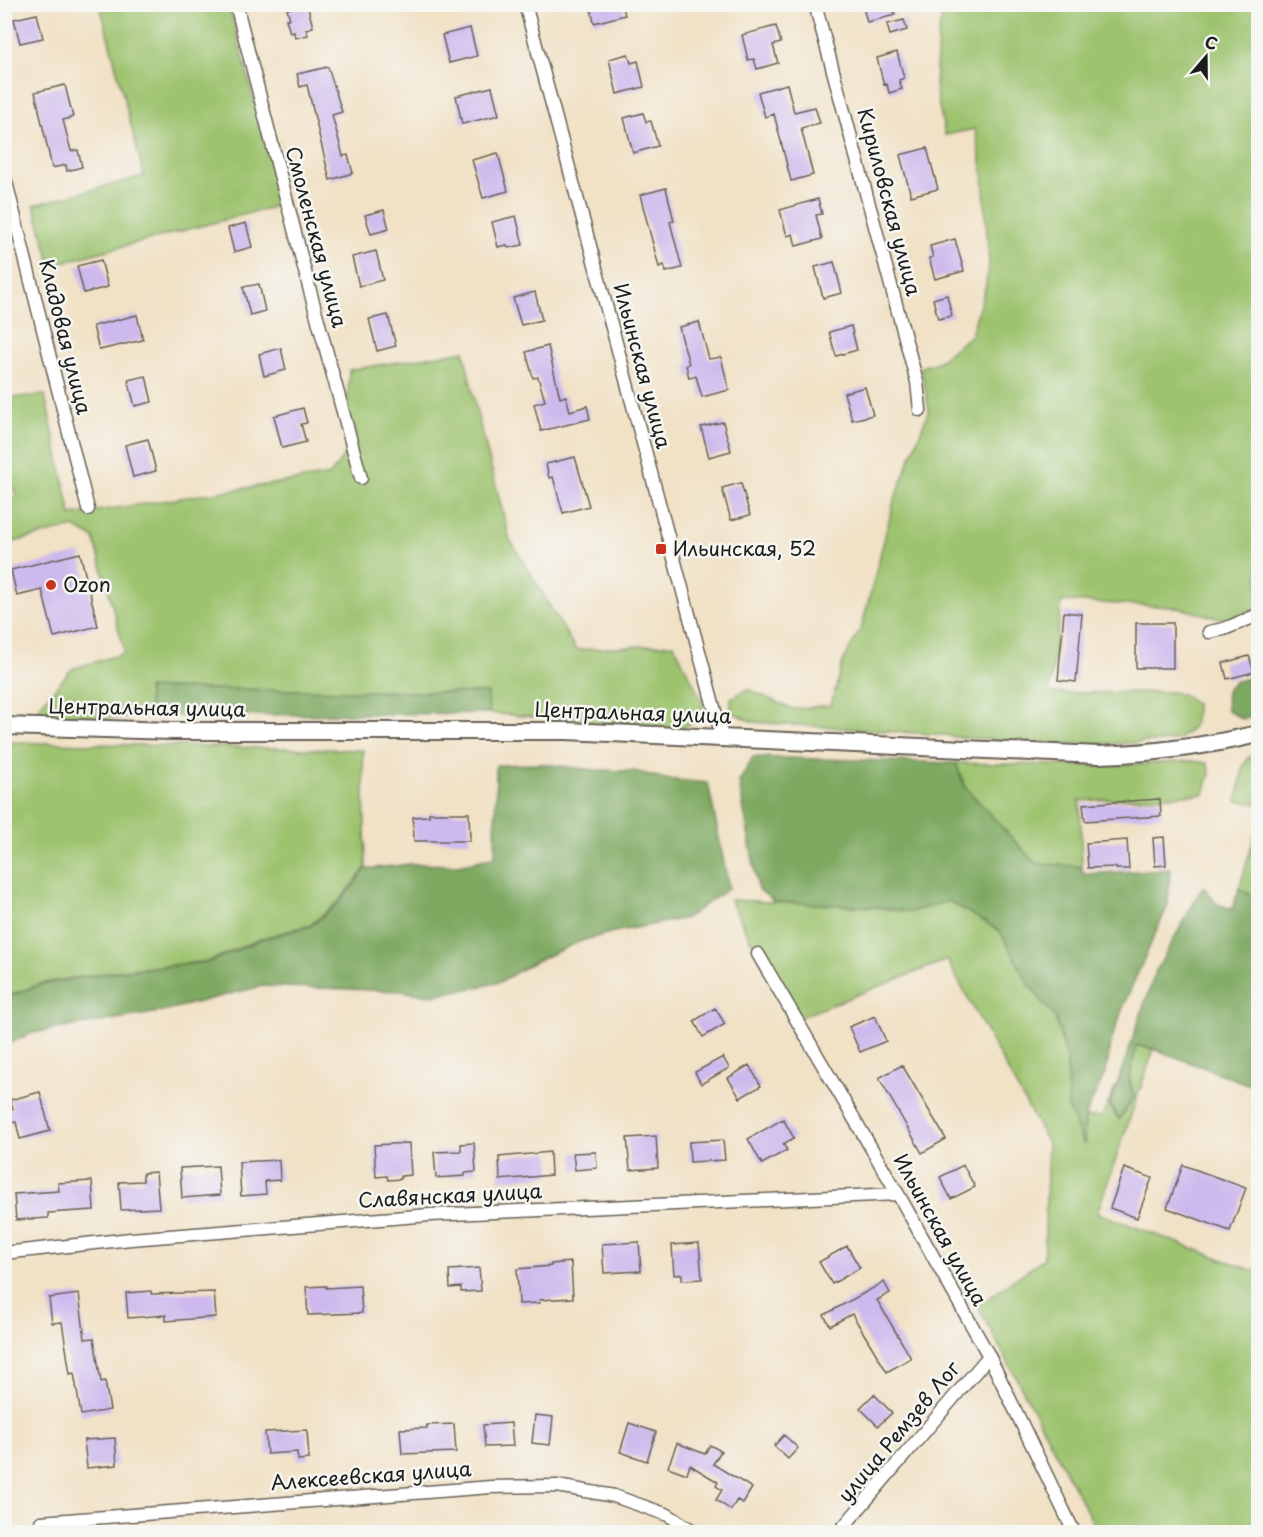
<svg xmlns="http://www.w3.org/2000/svg" width="1263" height="1537" viewBox="0 0 1263 1537" font-family="'Playpen Sans',sans-serif">
<style>
.green{fill:#9dc36e;stroke:#5c7045;stroke-width:1.5}
.forest{fill:#7ea961;stroke:#4d623e;stroke-width:1.5}
.building{fill:#cdb9ed}
.lines{fill:none;stroke-linecap:round;stroke-linejoin:round}
.street-casing{stroke:#676157;stroke-width:15}
.secondary-casing{stroke:#676157;stroke-width:20}
.street{stroke:#fff;stroke-width:12}
.secondary{stroke:#fff;stroke-width:16}
.poi-dot{fill:#c8321e;stroke:#f6f6f2;stroke-width:2}
.labels{text-anchor:middle;stroke-width:5;stroke-linejoin:round;paint-order:stroke}
.street-label{font-size:20px;fill:#1c1c1c;stroke:#f6f6f2}
.poi-label{font-size:20px;fill:#1c1c1c;stroke:#f6f6f2;text-anchor:start}
</style>
<rect width="100%" height="100%" fill="#f6f6f2"/>
<filter id="ink" filterUnits="userSpaceOnUse"><feTurbulence type="fractalNoise" baseFrequency=".0167" numOctaves="2"/><feDisplacementMap in="SourceGraphic" scale="12" xChannelSelector="R" yChannelSelector="G"/><feConvolveMatrix kernelMatrix="1 2 1 2 8 2 1 2 1" color-interpolation-filters="sRGB"/></filter>
<filter id="wash" filterUnits="userSpaceOnUse"><feTurbulence type="fractalNoise" baseFrequency=".008" numOctaves="4" result="noise"/><feDisplacementMap in="SourceGraphic" scale="24" xChannelSelector="R" yChannelSelector="G"/><feGaussianBlur stdDeviation="1.35" result="paint"/><feColorMatrix in="noise" values="0 0 0 0 0 0 0 0 0 0 0 0 0 0 0 0 0 1.4 0 .05"/><feComposite in="paint" operator="in"/></filter>
<g filter="url(#wash)">
<rect width="100%" height="100%" fill="#f1e1c5"/>
<path class="green" d="M 944,4 L 1258,5 L 1258,608 L 1226,620 L 1175,607 L 1062,601 L 1049,693 L 1172,692 L 1186,696 L 1196,704 C 1196,721 1196,728 1180,738 C 1172,743 1157,741 1148,742 C 1083,747 1019,741 954,737 L 945,735 L 753,722 L 731,712 L 731,698 L 748,689 L 792,709 L 831,705 L 843,662 L 862,626 L 894,501 L 929,410 L 921,367 L 938,362 L 971,335 L 986,285 L 989,264 L 983,173 L 975,129 L 945,135 L 935,87 L 938,37 Z
M 100,5 L 229,5 L 282,205 L 51,265 L 34,205 L 144,176 Z
M 464,351 L 477,413 L 510,540 L 576,650 L 674,644 L 704,705 L 695,722 L 677,730 L 489,713 L 488,693 L 148,688 L 149,716 L 55,722 L 37,709 L 72,669 L 125,653 L 94,538 L 74,527 L 5,544 L 4,506 L 16,496 L 9,475 L 5,471 L 5,398 L 45,395 L 71,515 L 330,475 L 346,453 L 349,370 Z
M 5,742 L 363,750 L 366,867 L 339,901 L 310,925 L 262,938 L 209,961 L 123,970 L 43,983 L 5,997 Z
M 1258,754 L 1258,804 L 1237,801 L 1243,766 L 1249,757 Z
M 1192,761 L 1207,763 L 1210,773 L 1204,794 L 1080,801 L 1082,867 L 1035,863 L 965,787 L 956,763 L 1106,766 Z
M 1258,824 L 1258,898 L 1239,889 Z
M 730,900 L 876,907 L 910,912 L 949,901 L 1000,931 L 1030,986 L 1055,1017 L 1067,1059 L 1068,1107 L 1084,1143 L 1085,1117 L 1102,1117 L 1116,1085 L 1109,1106 L 1119,1120 L 1134,1098 L 1130,1079 L 1136,1046 L 1154,1049 L 1097,1213 L 1257,1272 L 1258,1267 L 1258,1532 L 1098,1532 L 978,1306 L 1044,1258 L 1048,1144 L 947,960 L 792,1020 Z"/>
<path class="forest" d="M 1258,666 L 1258,714 L 1242,719 L 1227,710 L 1226,691 L 1234,682 L 1256,676 Z
M 148,688 L 488,693 L 489,713 L 149,716 Z
M 753,757 L 956,763 L 965,787 L 1035,863 L 1082,867 L 1083,874 L 1170,869 L 1168,905 L 1125,1002 L 1112,1038 L 1106,1071 L 1085,1117 L 1084,1145 L 1068,1107 L 1067,1059 L 1055,1017 L 1030,986 L 1000,931 L 949,901 L 910,912 L 876,907 L 775,902 L 758,889 L 739,782 Z
M 543,764 L 595,770 L 634,771 L 666,779 L 708,783 L 729,888 L 686,918 L 614,932 L 581,941 L 534,962 L 500,982 L 474,988 L 431,995 L 399,991 L 262,986 L 159,1012 L 32,1033 L 5,1045 L 5,998 L 42,984 L 123,971 L 210,962 L 262,939 L 311,926 L 340,902 L 366,869 L 411,864 L 458,865 L 495,857 L 496,765 Z
M 1203,886 L 1217,904 L 1232,909 L 1239,889 L 1258,898 L 1258,1088 L 1154,1049 L 1136,1045 L 1129,1080 L 1134,1097 L 1119,1119 L 1110,1105 L 1155,973 Z"/>
<g id="blocks">
<path class="building" d="M 307,4 L 313,27 L 306,29 L 308,35 L 295,38 L 294,32 L 290,33 L 286,19 L 290,19 L 287,9 Z
M 590,4 L 622,4 L 625,15 L 594,23 Z
M 862,4 L 892,4 L 895,15 L 867,22 Z
M 37,14 L 43,38 L 20,43 L 14,19 Z
M 904,20 L 907,30 L 890,35 L 887,24 Z
M 776,26 L 781,43 L 773,45 L 778,63 L 757,69 L 754,59 L 748,60 L 742,35 Z
M 470,28 L 477,56 L 449,63 L 442,35 Z
M 897,52 L 904,78 L 899,80 L 902,89 L 889,93 L 887,84 L 884,85 L 877,58 Z
M 628,54 L 631,63 L 638,61 L 644,87 L 617,94 L 609,59 Z
M 328,67 L 342,112 L 332,115 L 343,156 L 348,155 L 353,173 L 330,180 L 307,85 L 300,87 L 297,74 Z
M 787,84 L 794,112 L 815,107 L 820,123 L 801,128 L 813,175 L 791,181 L 774,114 L 765,117 L 758,92 Z
M 65,85 L 73,117 L 63,120 L 71,151 L 78,150 L 82,167 L 67,171 L 66,165 L 52,168 L 35,92 Z
M 492,87 L 499,115 L 462,124 L 456,96 Z
M 643,113 L 646,122 L 651,121 L 658,146 L 633,153 L 624,118 Z
M 927,148 L 938,189 L 911,196 L 900,155 Z
M 498,153 L 508,191 L 483,198 L 472,160 Z
M 666,188 L 674,221 L 670,222 L 682,268 L 666,272 L 664,265 L 659,267 L 640,195 Z
M 818,199 L 822,214 L 816,215 L 822,239 L 796,246 L 793,234 L 787,236 L 780,210 Z
M 384,210 L 389,229 L 371,234 L 365,215 Z
M 516,216 L 523,245 L 508,248 L 507,245 L 498,247 L 492,222 Z
M 246,223 L 252,247 L 234,252 L 228,228 Z
M 955,239 L 964,271 L 935,279 L 929,258 L 933,257 L 930,246 Z
M 376,251 L 383,280 L 359,286 L 352,257 Z
M 101,260 L 108,287 L 84,293 L 77,266 Z
M 834,262 L 842,293 L 823,298 L 815,267 Z
M 259,284 L 265,311 L 250,315 L 243,287 Z
M 535,292 L 542,320 L 521,325 L 513,298 Z
M 947,295 L 952,316 L 938,319 L 933,299 Z
M 137,315 L 143,340 L 99,350 L 93,326 Z
M 388,315 L 396,346 L 377,351 L 369,319 Z
M 699,322 L 709,359 L 721,357 L 729,390 L 702,397 L 696,376 L 689,378 L 686,365 L 689,364 L 679,327 Z
M 851,326 L 857,350 L 836,356 L 829,332 Z
M 548,346 L 560,398 L 566,396 L 570,411 L 587,406 L 590,419 L 541,431 L 534,404 L 545,401 L 538,377 L 533,378 L 526,352 Z
M 281,348 L 286,370 L 264,376 L 259,354 Z
M 146,376 L 152,402 L 135,406 L 128,380 Z
M 865,387 L 873,415 L 852,420 L 844,393 Z
M 303,408 L 307,423 L 301,424 L 306,442 L 282,448 L 274,416 Z
M 723,422 L 731,451 L 709,457 L 701,427 Z
M 148,439 L 156,471 L 133,477 L 125,445 Z
M 575,457 L 589,506 L 563,513 L 553,477 L 549,478 L 546,464 Z
M 741,483 L 750,515 L 731,520 L 722,488 Z
M 80,553 L 98,626 L 54,637 L 42,590 L 17,596 L 11,570 Z
M 1064,612 L 1082,614 L 1076,682 L 1058,680 Z
M 1136,623 L 1173,623 L 1173,668 L 1136,668 Z
M 1249,656 L 1254,672 L 1227,679 L 1223,663 Z
M 1160,799 L 1161,816 L 1085,821 L 1083,804 Z
M 429,813 L 469,813 L 470,841 L 414,841 L 413,817 L 429,816 Z
M 1164,837 L 1166,865 L 1155,866 L 1153,838 Z
M 1127,840 L 1129,869 L 1116,869 L 1116,867 L 1088,868 L 1086,843 Z
M 715,1008 L 725,1024 L 703,1037 L 694,1021 Z
M 875,1016 L 886,1041 L 860,1052 L 849,1027 Z
M 723,1057 L 729,1068 L 701,1084 L 695,1072 Z
M 749,1065 L 761,1086 L 740,1098 L 728,1078 Z
M 902,1065 L 946,1139 L 922,1153 L 879,1078 Z
M 40,1092 L 50,1131 L 20,1139 L 16,1122 L 10,1123 L 7,1111 L 13,1109 L 10,1100 Z
M 783,1119 L 794,1138 L 783,1144 L 787,1150 L 762,1164 L 748,1139 Z
M 656,1136 L 658,1168 L 630,1170 L 627,1138 Z
M 723,1140 L 725,1160 L 690,1162 L 689,1142 Z
M 409,1143 L 411,1175 L 401,1176 L 401,1179 L 388,1180 L 387,1176 L 376,1177 L 374,1145 Z
M 474,1143 L 476,1172 L 465,1173 L 465,1176 L 436,1178 L 434,1152 L 461,1151 L 461,1144 Z
M 550,1152 L 551,1175 L 500,1180 L 499,1157 Z
M 596,1152 L 597,1168 L 575,1170 L 573,1153 Z
M 279,1160 L 280,1180 L 265,1181 L 266,1194 L 241,1196 L 239,1162 Z
M 963,1165 L 975,1187 L 951,1199 L 940,1177 Z
M 1183,1165 L 1246,1188 L 1230,1231 L 1167,1208 Z
M 218,1166 L 220,1195 L 182,1198 L 180,1168 Z
M 1124,1168 L 1152,1178 L 1137,1218 L 1110,1208 Z
M 156,1172 L 159,1208 L 121,1210 L 119,1182 L 143,1181 L 143,1173 Z
M 92,1181 L 94,1210 L 48,1213 L 48,1218 L 16,1220 L 14,1194 L 59,1191 L 58,1183 Z
M 639,1242 L 641,1271 L 604,1273 L 602,1244 Z
M 699,1243 L 702,1279 L 682,1280 L 682,1274 L 674,1275 L 672,1245 Z
M 847,1246 L 860,1268 L 832,1284 L 819,1262 Z
M 571,1262 L 573,1298 L 539,1300 L 540,1303 L 519,1304 L 517,1269 L 551,1266 L 551,1264 Z
M 479,1268 L 481,1291 L 461,1292 L 461,1287 L 450,1288 L 449,1270 Z
M 884,1282 L 890,1293 L 877,1300 L 911,1358 L 887,1372 L 852,1314 L 830,1326 L 824,1315 Z
M 326,1286 L 326,1288 L 360,1286 L 362,1313 L 308,1315 L 306,1287 Z
M 151,1291 L 151,1294 L 214,1292 L 216,1317 L 166,1321 L 166,1315 L 128,1318 L 126,1293 Z
M 79,1294 L 85,1339 L 94,1338 L 101,1382 L 105,1381 L 110,1410 L 81,1415 L 74,1373 L 70,1374 L 62,1322 L 52,1323 L 49,1298 Z
M 874,1394 L 892,1413 L 878,1426 L 860,1408 Z
M 535,1415 L 553,1417 L 550,1445 L 532,1443 Z
M 511,1423 L 513,1446 L 485,1447 L 483,1425 Z
M 629,1423 L 656,1432 L 647,1461 L 620,1452 Z
M 454,1424 L 456,1452 L 402,1454 L 400,1429 L 427,1428 L 427,1425 Z
M 307,1430 L 309,1459 L 298,1460 L 297,1452 L 267,1454 L 265,1432 Z
M 784,1435 L 798,1448 L 788,1459 L 774,1446 Z
M 115,1438 L 117,1465 L 87,1468 L 84,1440 Z
M 677,1443 L 705,1454 L 710,1445 L 721,1451 L 713,1464 L 752,1488 L 743,1503 L 737,1500 L 731,1510 L 716,1500 L 722,1490 L 716,1486 L 718,1482 L 690,1465 L 687,1474 L 668,1467 Z"/>
</g>
</g>
<g filter="url(#ink)">
<use href="#blocks" fill-opacity="0" stroke="#676157" stroke-width="1.5"/>
<g class="lines">
<defs>
<path id="street" d="M 236,4 L 310,291 L 361,478
M 525,4 L 722,737
M 815,4 L 917,382 L 920,410
M 4,174 L 88,509
M 1209,632 L 1224,629 L 1258,615
M 758,954 L 898,1194 L 989,1356 L 1074,1532
M 4,1253 L 131,1239 L 430,1215 L 898,1194
M 41,1522 L 491,1487 L 557,1486 L 614,1496 L 668,1515 L 695,1532
M 839,1532 L 989,1356"/>
<path id="secondary" d="M 4,726 L 173,731 L 566,731 L 1099,755 C 1156,753 1203,747 1258,734"/>
</defs>
<use href="#street" class="street-casing"/>
<use href="#secondary" class="secondary-casing"/>
<use href="#street" class="street"/>
<use href="#secondary" class="secondary"/>
</g>
</g>
<g class="poi-dot">
<rect x="655" y="543" width="12" height="12" rx="3"/>
<circle cx="51" cy="585" r="6"/>
</g>
<g class="labels">
<g class="street-label">
<text transform="translate(889 202) rotate(75)" y="7">Кириловская улица</text>
<text transform="translate(316 237) rotate(75)" y="7">Смоленская улица</text>
<text transform="translate(65 337) rotate(76)" y="7">Кладовая улица</text>
<text transform="translate(642 366) rotate(75)" y="7">Ильинская улица</text>
<text transform="translate(147 708) rotate(1)" y="7">Центральная улица</text>
<text transform="translate(633 713) rotate(2)" y="7">Центральная улица</text>
<text transform="translate(450 1196) rotate(-3)" y="7">Славянская улица</text>
<text transform="translate(940 1230) rotate(61)" y="7">Ильинская улица</text>
<text transform="translate(899 1432) rotate(-50)" y="7">улица Ремзев Лог</text>
<text transform="translate(371 1476) rotate(-4)" y="7">Алексеевская улица</text>
</g>
<g class="poi-label">
<text x="673" y="556">Ильинская, 52</text>
<text x="63" y="592">Ozon</text>
</g>
</g>
<rect width="1263" height="1537" fill="none" stroke="#f6f6f2" stroke-width="24"/>
<g transform="translate(1206 57) rotate(20)" stroke="#f6f6f2" stroke-width="4.5" paint-order="stroke">
<path d="M0-4.5L10 22L0 15L-10 22Z" fill="#1c1c1c"/>
<text y="-9" font-size="16" font-weight="bold" text-anchor="middle" fill="#1c1c1c">С</text>
</g>
</svg>
